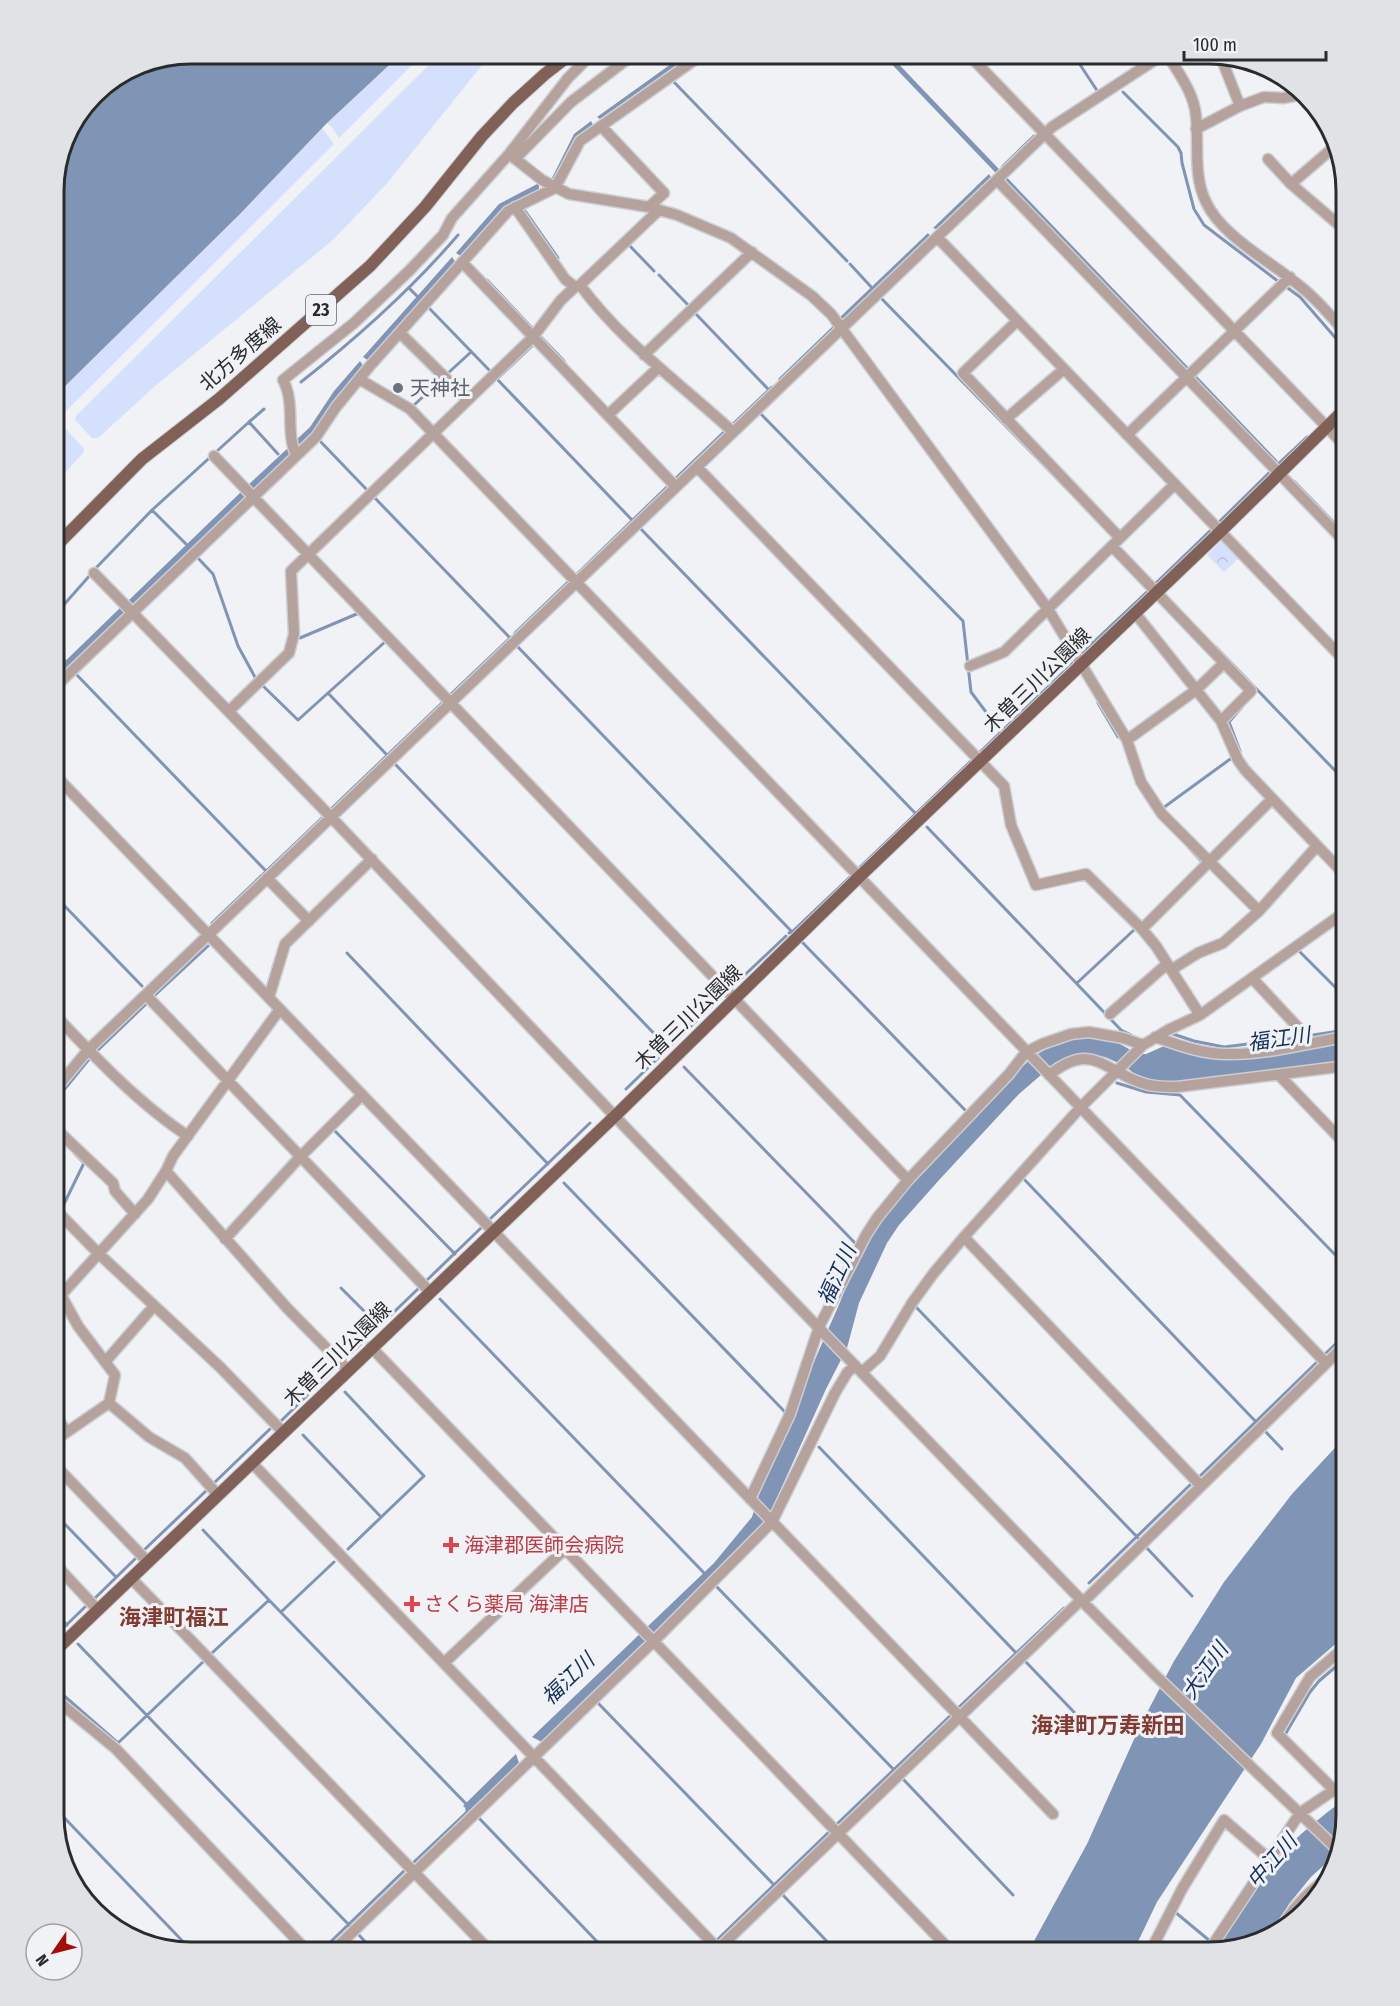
<svg xmlns="http://www.w3.org/2000/svg" width="1400" height="2006" viewBox="0 0 1400 2006" font-family="'Fira Sans Condensed','Noto Sans JP',sans-serif">
<style>
.grass{fill:#d4e0fc}
.park{fill:url(#park-crowns)}
.water{fill:#8095b5}
.lines{fill:none;stroke-linecap:round;stroke-linejoin:round}
.stream{stroke:#8095b5;stroke-width:3}
.minor-casing{stroke:#ccced2;stroke-width:13}
.major-casing{stroke:#ccced2;stroke-width:14}
.minor{stroke:#b6a29d;stroke-width:10}
.major{stroke:#816057;stroke-width:12}
.worship-dot{fill:#6b7280;stroke:#f0f2f6;stroke-width:2}
.health-dot{fill:#e0444e;stroke:#f0f2f6;stroke-width:2}
.labels{text-anchor:middle;stroke-width:6;stroke-linejoin:round;paint-order:stroke}
.shield{fill:#f0f2f6;stroke:#656769;stroke-width:1.5}
.shield-label{font-size:18px;font-weight:bold;fill:#2a2b2c}
.street-label{font-size:20px;fill:#2a2b2c;stroke:#f0f2f6}
.worship-label{font-size:20px;fill:#5b616d;stroke:#f0f2f6;text-anchor:start}
.health-label{font-size:20px;fill:#be3a42;stroke:#f0f2f6;text-anchor:start}
.water-label{font-size:21px;font-style:italic;fill:#142f5a;stroke:#f0f2f6}
.quarter-label{font-size:22px;font-weight:bold;fill:#813b32;stroke:#f0f2f6}
.rim{fill:none;stroke:#2a2b2c;stroke-width:3}
</style>
<defs>
<pattern id="park-crowns" width="20" height="18" patternUnits="userSpaceOnUse" patternTransform="scale(1.5)"><rect width="20" height="18" fill="#d4e0fc"/><path d="M2 6a3 3 0 1 1 6 0M12 15a3 3 0 1 1 6 0" fill="none" stroke="#b6c0d8"/></pattern>
</defs>
<rect width="100%" height="100%" fill="#f0f2f6"/>
<path class="grass" d="M 401,54 L 423,54 L 339,138 L 332,127 L 327,123 Z
M 440,54 L 491,54 L 389,181 L 334,239 L 154,387 L 98,438 L 92,438 L 75,420 L 76,416 Z
M 322,128 L 334,144 L 54,423 L 54,397 L 239,215 Z
M 66,429 L 84,449 L 83,453 L 54,485 L 54,439 L 63,430 Z"/>
<path class="park" d="M 1222,540 L 1239,558 L 1224,572 L 1207,555 Z"/>
<path class="water" d="M 192,54 L 401,54 L 327,123 L 239,215 L 54,397 L 54,183 L 68,131 L 95,94 L 139,64 Z
M 685,54 L 692,54 L 600,119 L 597,117 Z
M 882,54 L 889,54 L 1278,461 L 1274,464 Z
M 591,121 L 593,125 L 575,139 L 555,180 L 552,178 L 574,134 Z
M 989,174 L 992,179 L 939,230 L 933,228 Z
M 539,183 L 539,191 L 462,257 L 456,253 L 499,204 Z
M 928,233 L 931,237 L 844,320 L 839,318 Z
M 452,257 L 456,263 L 369,361 L 363,357 Z
M 360,361 L 364,367 L 339,394 L 315,432 L 298,449 L 293,443 L 310,427 L 334,391 Z
M 289,447 L 292,454 L 253,491 L 247,486 Z
M 1295,480 L 1346,533 L 1346,539 L 1293,483 Z
M 242,491 L 246,497 L 133,605 L 128,601 Z
M 122,606 L 126,612 L 54,681 L 54,672 Z
M 1094,1036 L 1120,1044 L 1138,1054 L 1146,1054 L 1164,1046 L 1208,1058 L 1233,1059 L 1346,1044 L 1346,1061 L 1172,1084 L 1137,1076 L 1125,1066 L 1105,1057 L 1083,1054 L 1056,1062 L 1019,1094 L 940,1179 L 899,1225 L 887,1243 L 859,1303 L 847,1348 L 826,1389 L 771,1511 L 761,1528 L 542,1742 L 532,1737 L 714,1563 L 752,1517 L 759,1495 C 785,1433 810,1369 838,1307 C 849,1281 859,1253 874,1229 C 902,1185 947,1145 983,1107 C 1019,1070 1038,1040 1094,1036 Z
M 1346,1436 L 1346,1635 L 1296,1678 L 1261,1744 L 1157,1902 L 1133,1952 L 1028,1952 L 1087,1844 L 1140,1726 L 1174,1661 L 1224,1582 L 1292,1494 Z
M 516,1754 L 519,1763 L 469,1811 L 463,1806 Z
M 1346,1798 L 1346,1815 L 1335,1855 L 1311,1877 L 1289,1904 L 1269,1936 L 1216,1950 C 1236,1920 1254,1888 1276,1860 C 1296,1836 1321,1817 1346,1798 Z"/>
<g class="lines">
<path class="stream" d="M 1073,54 L 1098,92
M 1229,67 L 1243,62
M 672,80 L 847,261
M 1123,92 L 1178,147 L 1181,153 L 1182,163 L 1194,209 L 1204,225 L 1279,282
M 1003,166 L 1034,136
M 523,208 L 558,258
M 629,245 L 654,271
M 850,264 L 873,289
M 659,275 L 690,307
M 487,280 L 534,330
M 1285,286 L 1300,297 L 1346,350
M 410,289 L 419,298
M 881,298 L 1066,488
M 428,307 L 492,373
M 694,312 L 769,390
M 540,336 L 564,361
M 447,374 L 471,352
M 496,378 L 632,520
M 497,379 L 532,346
M 780,379 L 835,326
M 301,382 C 358,337 411,290 458,235
M 1339,405 L 1346,396
M 413,406 L 442,379
M 264,409 L 249,422 L 278,454
M 760,413 L 963,621 L 971,692 L 1001,732
M 732,425 L 772,387
M 319,440 L 368,491
M 1278,464 L 1307,437
M 675,479 L 724,432
M 373,496 L 512,640
M 152,510 L 186,544
M 1218,523 L 1272,470
M 639,527 L 916,814
M 197,557 L 213,574 L 238,646 L 256,679
M 95,569 L 152,510 L 249,422
M 576,575 L 669,485
M 1156,583 L 1212,529
M 54,616 L 91,574
M 515,633 L 568,582
M 300,638 L 359,613
M 517,646 L 794,934
M 1216,647 L 1346,782
M 54,650 L 68,664
M 1082,653 L 1149,590
M 75,673 L 266,871
M 261,684 L 298,720 L 328,693 L 387,755
M 328,693 L 386,641
M 450,695 L 511,637
M 1098,703 L 1118,737
M 1238,752 L 1240,751 L 1229,722 L 1242,707
M 978,754 L 1074,662
M 396,765 L 668,1048
M 1163,808 L 1233,757
M 330,810 L 443,702
M 927,827 L 1121,1030 L 1131,1035
M 1189,848 L 1202,862 L 1202,864
M 858,869 L 972,760
M 54,895 L 142,986
M 212,923 L 323,817
M 789,933 L 792,932 L 851,876
M 803,943 L 965,1110
M 1300,952 L 1346,998
M 347,953 L 548,1164
M 1077,983 L 1135,929
M 731,988 L 786,936
M 154,996 L 208,946
M 1170,1033 L 1194,1041 L 1224,1047 L 1303,1037
M 1313,1035 L 1346,1030
M 97,1051 L 146,1004
M 684,1067 L 855,1243
M 1117,1083 L 1146,1092 L 1180,1095 L 1346,1266
M 626,1089 L 724,994
M 54,1102 L 90,1058
M 334,1130 L 455,1254
M 1022,1177 L 1258,1424
M 564,1183 L 784,1411
M 61,1210 L 84,1163 L 75,1154
M 490,1219 L 590,1123
M 426,1281 L 483,1226
M 341,1288 L 379,1326
M 440,1299 L 706,1575
M 916,1307 L 1139,1539
M 1325,1354 L 1346,1334
M 345,1359 L 420,1287
M 345,1392 L 424,1476 L 348,1549
M 282,1420 L 338,1365
M 1264,1430 L 1282,1449
M 303,1435 L 381,1517
M 819,1447 L 1018,1655
M 1199,1477 L 1317,1362
M 214,1483 L 270,1429
M 59,1518 L 116,1577
M 203,1530 L 269,1600
M 1145,1546 L 1192,1596
M 143,1551 L 208,1489
M 1089,1583 L 1192,1483
M 717,1587 L 896,1772
M 94,1599 L 136,1558
M 54,1612 L 67,1625
M 281,1612 L 334,1562
M 54,1637 L 87,1605
M 78,1644 L 350,1926
M 212,1653 L 269,1600 L 471,1809
M 1025,1661 L 1094,1733
M 54,1687 L 118,1743 L 205,1660
M 598,1703 L 776,1887
M 958,1708 L 1064,1608
M 1286,1733 L 1310,1692 L 1319,1681 L 1346,1658
M 903,1779 L 1013,1895
M 54,1807 L 193,1952
M 478,1817 L 607,1952
M 837,1824 L 951,1715
M 414,1862 L 467,1812 L 467,1807
M 782,1894 L 837,1952
M 1175,1912 L 1210,1941
M 357,1933 L 375,1952
M 717,1940 L 830,1831
M 320,1952 L 406,1869
M 705,1952 L 710,1946"/>
<defs>
<path id="minor" d="M 592,54 L 568,78 L 509,154 L 542,180 L 569,194 L 649,207 L 677,215 L 731,238 L 812,296 L 831,314 L 1048,609 L 1127,740 L 1141,782 L 1162,814 L 1259,911
M 968,54 L 1346,447
M 1167,54 C 1179,74 1194,93 1196,116 C 1199,145 1193,176 1206,202 C 1222,237 1272,262 1301,287 C 1318,300 1332,318 1346,333
M 1220,55 L 1240,106
M 601,126 L 664,193 L 649,207
M 1196,129 L 1240,106 L 1264,97 L 1283,98 L 1300,95
M 1334,147 L 1291,184 L 1346,231
M 515,159 L 571,102 L 634,54
M 1268,159 L 1291,184
M 997,180 L 1346,543
M 515,207 L 565,279 L 575,287 L 580,285 C 623,343 681,384 733,432
M 937,237 L 1346,662
M 462,262 L 676,487
M 580,285 L 659,210
M 1017,321 L 963,373 L 1120,538
M 400,333 L 468,400
M 644,355 L 752,252
M 359,379 L 410,409 L 1326,1363
M 609,414 L 658,368
M 1006,419 L 1064,369
M 1127,435 L 1290,277
M 296,455 C 285,432 296,404 283,380 L 354,323 L 409,271 L 443,235 L 452,218 L 509,154
M 214,456 L 908,1180
M 697,467 L 1004,786 L 1011,825 L 1036,885 L 1086,874 L 1142,929 L 1156,946 L 1200,1015
M 1112,546 L 1251,691 L 1221,721 L 1238,760 L 1245,770 L 1346,876
M 94,573 L 331,817 L 627,1129 L 1083,1602 L 1155,1675 L 1337,1849
M 1135,613 L 1221,721
M 970,666 L 1004,652 L 1175,484
M 54,688 L 316,437 L 336,407 L 369,367 L 508,211 L 555,188 L 580,141 L 703,54
M 229,711 L 289,653 L 294,634 L 291,571 L 533,337 L 561,300 L 575,287
M 1127,740 L 1196,690 L 1224,663
M 54,774 L 1053,1814
M 267,878 L 309,921
M 1142,929 L 1272,799
M 1171,970 L 1198,953 L 1223,943 L 1259,911 L 1317,846
M 1253,979 L 1306,1036 L 1307,1043
M 146,995 L 430,1292
M 269,997 L 285,944 L 372,859
M 54,1014 C 94,1056 139,1104 188,1136
M 1110,1014 L 1167,964
M 1155,1037 C 1178,1045 1202,1054 1227,1054 C 1266,1055 1307,1043 1346,1037
M 1049,1075 C 1095,1038 1105,1075 1149,1085 C 1158,1087 1168,1087 1177,1087 L 1346,1066
M 1279,1075 L 1346,1145
M 54,1091 L 88,1050 L 1052,127 L 1164,54
M 54,1127 L 113,1183 L 115,1191 L 135,1214
M 166,1171 L 287,1308 L 348,1370
M 54,1208 L 99,1254 L 220,1367 L 284,1433
M 964,1237 L 1201,1486
M 225,1239 L 300,1157 L 362,1095
M 61,1295 L 78,1326 L 115,1375 L 109,1403
M 54,1303 L 148,1199 L 166,1171 L 173,1156 L 280,1009
M 371,1347 L 952,1952
M 105,1362 L 154,1306
M 862,1372 L 880,1356 L 912,1303 L 933,1274 L 964,1237 L 1080,1108 L 1143,1045 L 1168,1030 L 1200,1015 L 1346,911
M 54,1414 L 67,1432 L 109,1403 L 149,1437 L 185,1458 L 218,1495
M 54,1441 L 67,1432
M 252,1463 L 721,1952
M 54,1464 L 148,1562
M 750,1499 L 790,1414 L 819,1327 L 866,1235 L 877,1218 L 908,1180 L 1009,1074 L 1026,1052 L 1042,1044 L 1071,1034 L 1089,1032 L 1123,1038 L 1143,1045
M 54,1563 L 97,1609
M 131,1578 L 491,1952
M 1083,1602 L 1346,1344
M 444,1663 L 565,1549
M 54,1698 L 116,1749 L 308,1952
M 1277,1934 C 1292,1909 1305,1894 1329,1877
M 332,1952 L 654,1641 L 772,1522 L 835,1393 L 847,1373 L 855,1365
M 715,1952 L 1081,1600
M 1150,1952 L 1182,1889 L 1224,1820 L 1269,1859
M 1208,1952 L 1300,1813 L 1334,1790 L 1277,1733 L 1310,1677 L 1346,1646"/>
<path id="major" d="M 54,548 L 142,459 L 219,399 L 370,266 L 425,207 L 482,136 L 513,103 L 545,74 L 571,54
M 54,1652 L 615,1116 L 859,877 L 1221,531 L 1346,408"/>
</defs>
<use href="#minor" class="minor-casing"/>
<use href="#major" class="major-casing"/>
<use href="#minor" class="minor"/>
<use href="#major" class="major"/>
</g>
<circle class="worship-dot" cx="398" cy="388" r="6"/>
<g class="health-dot">
<path d="M448 1536h6v6h6v6h-6v6h-6v-6h-6v-6h6z"/>
<path d="M409 1595h6v6h6v6h-6v6h-6v-6h-6v-6h6z"/>
</g>
<g class="labels">
<rect class="shield" x="306" y="295" width="30" height="30" rx="4.5"/>
<g class="shield-label">
<text x="321" y="316">23</text>
</g>
<g class="street-label">
<text transform="translate(240 354) rotate(-41)" y="7">北方多度線</text>
<text transform="translate(1037 680) rotate(-44)" y="7">木曽三川公園線</text>
<text transform="translate(688 1017) rotate(-44)" y="7">木曽三川公園線</text>
<text transform="translate(337 1354) rotate(-44)" y="7">木曽三川公園線</text>
</g>
<g class="worship-label">
<text x="410" y="395">天神社</text>
</g>
<g class="health-label">
<text x="464" y="1552">海津郡医師会病院</text>
<text x="424" y="1611">さくら薬局 海津店</text>
</g>
<g class="water-label">
<text transform="translate(1279 1039) rotate(-8)" y="7">福江川</text>
<text transform="translate(837 1275) rotate(-66)" y="7">福江川</text>
<text transform="translate(1205 1671) rotate(-55)" y="7">大江川</text>
<text transform="translate(568 1679) rotate(-44)" y="7">福江川</text>
<text transform="translate(1272 1861) rotate(-49)" y="7">中江川</text>
</g>
<g class="quarter-label">
<text x="174" y="1625">海津町福江</text>
<text x="1108" y="1733">海津町万寿新田</text>
</g>
</g>
<path d="M0 0H1400V2006H0ZM191 64H1209A127 127 0 0 1 1336 191V1815A127 127 0 0 1 1209 1942H191A127 127 0 0 1 64 1815V191A127 127 0 0 1 191 64Z" fill="#e0e2e6" fill-rule="evenodd"/>
<path class="rim" d="M191 64H1209A127 127 0 0 1 1336 191V1815A127 127 0 0 1 1209 1942H191A127 127 0 0 1 64 1815V191A127 127 0 0 1 191 64Z"/>
<g transform="translate(54 1952) rotate(235)"><circle r="28" fill="#f0f2f6" stroke="#a1a2a5" stroke-width="1.5"/>
<path d="M0-4.5L10 22L0 15L-10 22Z" fill="#a40e09"/>
<text y="-9" font-size="16" font-weight="bold" text-anchor="middle" fill="#2a2b2c">N</text>
</g>
<path d="M1184 51v9h142v-9" fill="none" stroke="#2a2b2c" stroke-width="3"/>
<text x="1193" y="51" font-size="18" fill="#2a2b2c" stroke="#f0f2f6" stroke-width="4.5" paint-order="stroke">100 m</text>
</svg>
